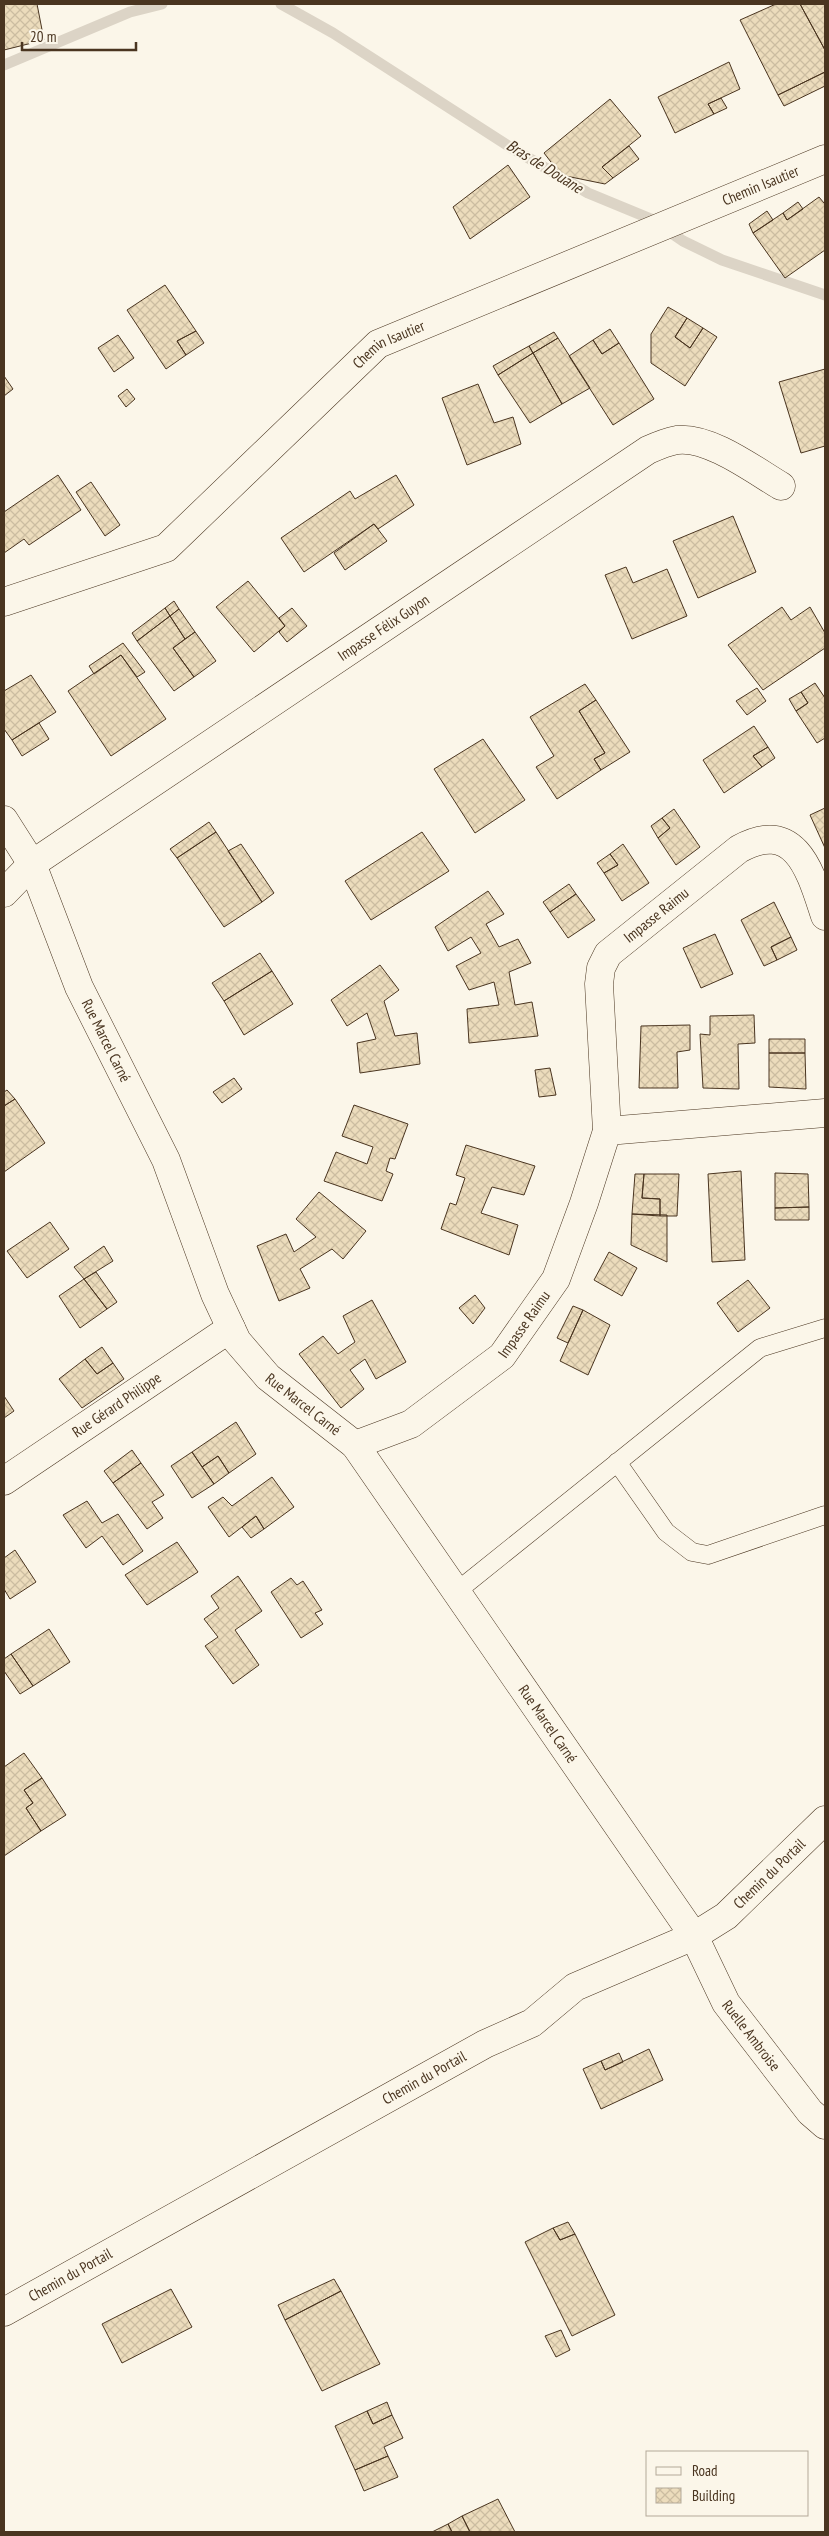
<svg xmlns="http://www.w3.org/2000/svg" width="829" height="2536" viewBox="0 0 829 2536" font-family="'PT Sans Narrow',sans-serif">
<style>
.lines{fill:none;stroke-linecap:round;stroke-linejoin:round}
.stream{stroke:#dcd4c6;stroke-width:11}
.building{fill:url(#building-cross-hatch);stroke:#4a3520}
.service-casing{stroke:#4a3520;stroke-width:19}
.minor-casing{stroke:#4a3520;stroke-width:29}
.secondary-casing{stroke:#4a3520;stroke-width:29}
.service{stroke:#fbf6e9;stroke-width:18}
.minor{stroke:#fbf6e9;stroke-width:28}
.secondary{stroke:#fbf6e9;stroke-width:28}
.labels{text-anchor:middle;stroke-width:4;stroke-linejoin:round;paint-order:stroke}
.street-label{font-size:15px;fill:#4a3520;stroke:#fbf6e9}
.water-label{font-size:16px;font-style:italic;fill:#4a3520;stroke:#fbf6e9}
</style>
<defs>
<pattern id="building-cross-hatch" width="8" height="8" patternUnits="userSpaceOnUse" patternTransform="scale(1.25)"><rect width="8" height="8" fill="#ecdcbc"/><path d="M0 0l8 8M0 8l8-8" fill="none" stroke="#ccbda1"/></pattern>
</defs>
<rect width="100%" height="100%" fill="#fbf6e9"/>
<g class="lines">
<path class="stream" d="M 281,4 L 333,33 L 510,147 L 588,193 L 651,219 L 683,241 L 722,260 L 825,295
M 4,65 L 130,12 L 162,4"/>
</g>
<path class="building" d="M 4,4 L 37,4 L 44,40 L 4,50 Z
M 776,4 L 800,4 L 825,50 L 825,72 L 778,95 L 740,20 Z
M 800,4 L 825,4 L 825,50 Z
M 729,62 L 740,89 L 708,104 L 714,114 L 675,133 L 658,97 Z
M 825,72 L 825,86 L 784,106 L 778,95 Z
M 721,98 L 727,108 L 714,114 L 708,104 Z
M 610,99 L 641,136 L 602,167 L 613,178 L 605,184 L 561,175 L 544,153 Z
M 629,146 L 639,159 L 613,178 L 602,167 Z
M 508,165 L 530,197 L 470,239 L 453,207 Z
M 819,197 L 824,203 L 825,202 L 825,250 L 785,278 L 753,233 L 783,213 L 787,220 Z
M 798,202 L 803,209 L 787,220 L 783,213 Z
M 767,211 L 773,220 L 753,233 L 749,224 Z
M 165,285 L 196,331 L 177,341 L 186,355 L 166,369 L 127,310 Z
M 668,307 L 687,318 L 675,337 L 690,348 L 703,328 L 717,337 L 685,386 L 651,363 L 651,334 Z
M 687,318 L 703,328 L 690,348 L 675,337 Z
M 610,329 L 619,343 L 602,354 L 593,340 Z
M 196,331 L 204,343 L 186,355 L 177,341 Z
M 554,332 L 558,338 L 533,353 L 529,346 Z
M 118,335 L 134,358 L 114,372 L 98,348 Z
M 558,338 L 590,388 L 562,404 L 533,353 Z
M 593,340 L 602,354 L 619,343 L 654,399 L 613,425 L 569,356 Z
M 529,346 L 533,353 L 498,375 L 493,366 Z
M 533,353 L 562,404 L 530,423 L 498,375 Z
M 825,369 L 825,446 L 801,453 L 779,382 Z
M 4,376 L 13,389 L 4,396 Z
M 478,384 L 494,423 L 513,417 L 521,444 L 467,465 L 442,398 Z
M 127,389 L 135,399 L 126,407 L 118,396 Z
M 58,475 L 81,510 L 29,545 L 24,539 L 4,553 L 4,512 Z
M 396,475 L 414,505 L 378,529 L 374,524 L 304,572 L 281,538 L 350,491 L 355,499 Z
M 91,482 L 120,525 L 105,536 L 76,492 Z
M 733,516 L 756,572 L 698,598 L 673,541 Z
M 374,524 L 387,541 L 345,570 L 334,553 Z
M 626,567 L 633,583 L 667,569 L 687,616 L 632,639 L 605,575 Z
M 248,581 L 285,626 L 254,652 L 216,607 Z
M 174,601 L 179,609 L 170,616 L 165,608 Z
M 782,607 L 791,620 L 810,607 L 825,633 L 825,648 L 763,690 L 728,645 Z
M 165,608 L 170,616 L 137,641 L 132,633 Z
M 292,608 L 307,626 L 287,642 L 279,632 L 285,626 L 279,618 Z
M 179,609 L 195,632 L 185,639 L 170,616 Z
M 170,616 L 185,639 L 173,648 L 194,677 L 174,691 L 137,641 Z
M 195,632 L 216,661 L 194,677 L 173,648 Z
M 123,643 L 145,672 L 137,677 L 121,655 L 94,674 L 89,666 Z
M 121,655 L 166,719 L 111,756 L 68,691 Z
M 31,675 L 56,712 L 12,740 L 4,729 L 4,691 Z
M 815,683 L 825,698 L 825,738 L 817,743 L 796,711 L 808,703 L 801,692 Z
M 585,684 L 596,700 L 579,711 L 605,753 L 594,759 L 601,770 L 557,799 L 536,767 L 554,756 L 530,717 Z
M 757,688 L 766,701 L 747,715 L 736,701 Z
M 801,692 L 808,703 L 796,711 L 789,699 Z
M 596,700 L 630,752 L 601,770 L 594,759 L 605,753 L 579,711 Z
M 39,723 L 49,739 L 22,756 L 12,740 Z
M 754,726 L 768,747 L 753,756 L 762,767 L 724,793 L 703,760 Z
M 483,739 L 525,800 L 475,833 L 434,769 Z
M 768,747 L 775,758 L 762,767 L 753,756 Z
M 825,808 L 825,848 L 810,815 Z
M 674,809 L 700,847 L 676,865 L 658,838 L 670,828 L 662,818 Z
M 662,818 L 670,828 L 658,838 L 651,826 Z
M 209,822 L 216,832 L 177,858 L 170,849 Z
M 216,832 L 262,902 L 224,927 L 177,858 Z
M 422,832 L 449,871 L 371,920 L 345,881 Z
M 241,844 L 274,893 L 262,902 L 228,851 Z
M 623,844 L 649,883 L 622,901 L 604,873 L 618,865 L 610,854 Z
M 610,854 L 618,865 L 604,873 L 597,863 Z
M 569,884 L 576,894 L 550,912 L 543,902 Z
M 488,891 L 504,914 L 486,924 L 499,947 L 518,939 L 531,963 L 509,972 L 515,1005 L 532,1002 L 538,1036 L 469,1043 L 467,1009 L 499,1005 L 494,982 L 469,990 L 456,966 L 481,953 L 471,937 L 448,951 L 435,927 Z
M 576,894 L 595,920 L 568,938 L 550,912 Z
M 774,902 L 791,937 L 771,947 L 777,960 L 764,966 L 741,920 Z
M 715,934 L 733,974 L 701,988 L 683,948 Z
M 791,937 L 797,950 L 777,960 L 771,947 Z
M 260,953 L 272,971 L 224,1001 L 212,983 Z
M 380,965 L 399,990 L 384,1001 L 395,1036 L 417,1033 L 420,1064 L 360,1073 L 357,1043 L 376,1039 L 367,1013 L 347,1026 L 331,1000 Z
M 272,971 L 293,1004 L 244,1035 L 224,1001 Z
M 754,1015 L 755,1043 L 738,1044 L 739,1089 L 703,1088 L 700,1034 L 710,1035 L 710,1016 Z
M 690,1025 L 690,1050 L 677,1052 L 678,1088 L 639,1088 L 641,1026 Z
M 769,1039 L 805,1039 L 805,1053 L 769,1053 Z
M 769,1053 L 805,1053 L 806,1089 L 769,1087 Z
M 550,1068 L 556,1095 L 539,1097 L 535,1070 Z
M 234,1078 L 242,1089 L 222,1103 L 213,1092 Z
M 7,1090 L 15,1099 L 4,1106 L 4,1092 Z
M 15,1099 L 45,1143 L 4,1172 L 4,1106 Z
M 354,1105 L 408,1124 L 395,1159 L 390,1158 L 386,1171 L 393,1174 L 382,1201 L 324,1181 L 336,1152 L 367,1164 L 373,1147 L 342,1136 Z
M 466,1145 L 535,1166 L 524,1195 L 492,1187 L 481,1213 L 518,1225 L 509,1255 L 441,1229 L 450,1203 L 456,1205 L 465,1178 L 456,1175 Z
M 741,1171 L 745,1260 L 712,1262 L 708,1174 Z
M 775,1173 L 808,1174 L 809,1207 L 775,1208 Z
M 635,1174 L 644,1174 L 642,1198 L 660,1199 L 660,1216 L 632,1214 Z
M 644,1174 L 679,1174 L 677,1216 L 660,1216 L 660,1199 L 642,1198 Z
M 319,1192 L 366,1231 L 343,1259 L 332,1249 L 300,1269 L 310,1288 L 279,1301 L 257,1246 L 286,1234 L 294,1252 L 316,1237 L 296,1219 Z
M 809,1207 L 809,1220 L 775,1220 L 775,1208 Z
M 632,1214 L 667,1215 L 667,1262 L 631,1245 Z
M 50,1222 L 69,1249 L 27,1278 L 7,1251 Z
M 104,1246 L 113,1261 L 84,1279 L 74,1267 Z
M 609,1252 L 637,1268 L 622,1296 L 594,1280 Z
M 96,1272 L 117,1302 L 107,1309 L 84,1279 Z
M 84,1279 L 107,1309 L 80,1328 L 59,1296 Z
M 748,1280 L 770,1308 L 738,1332 L 717,1303 Z
M 475,1295 L 485,1308 L 473,1324 L 459,1308 Z
M 372,1300 L 406,1362 L 376,1379 L 365,1359 L 350,1370 L 364,1389 L 341,1408 L 299,1354 L 323,1336 L 338,1354 L 355,1342 L 343,1316 Z
M 573,1306 L 583,1310 L 568,1343 L 557,1338 Z
M 583,1310 L 610,1325 L 588,1375 L 560,1361 Z
M 102,1347 L 113,1363 L 97,1374 L 85,1359 Z
M 85,1359 L 97,1374 L 113,1363 L 124,1379 L 82,1408 L 59,1379 Z
M 4,1396 L 14,1411 L 4,1418 Z
M 236,1422 L 256,1454 L 229,1473 L 218,1456 L 202,1467 L 192,1452 Z
M 132,1450 L 141,1463 L 113,1483 L 104,1471 Z
M 192,1452 L 214,1484 L 192,1498 L 171,1466 Z
M 218,1456 L 229,1473 L 214,1484 L 202,1467 Z
M 141,1463 L 164,1495 L 152,1502 L 163,1518 L 147,1529 L 113,1483 Z
M 272,1477 L 294,1507 L 264,1529 L 256,1516 L 229,1537 L 208,1507 L 223,1497 L 232,1506 Z
M 87,1501 L 102,1523 L 118,1514 L 143,1551 L 123,1565 L 102,1536 L 86,1548 L 63,1515 Z
M 256,1516 L 264,1529 L 251,1538 L 242,1527 Z
M 177,1542 L 198,1572 L 147,1605 L 125,1575 Z
M 15,1550 L 36,1582 L 10,1599 L 4,1589 L 4,1558 Z
M 238,1576 L 262,1611 L 235,1630 L 259,1665 L 233,1684 L 205,1646 L 218,1637 L 204,1619 L 219,1608 L 211,1596 Z
M 291,1578 L 297,1585 L 303,1581 L 322,1610 L 315,1613 L 323,1624 L 301,1638 L 271,1592 Z
M 49,1629 L 70,1662 L 33,1686 L 11,1654 Z
M 11,1654 L 33,1686 L 20,1694 L 4,1671 L 4,1659 Z
M 24,1753 L 42,1778 L 24,1790 L 33,1803 L 26,1808 L 41,1831 L 4,1856 L 4,1767 Z
M 42,1778 L 66,1815 L 41,1831 L 26,1808 L 33,1803 L 24,1790 Z
M 649,2049 L 663,2080 L 601,2109 L 583,2069 L 601,2061 L 605,2070 Z
M 619,2053 L 623,2062 L 605,2070 L 601,2061 Z
M 568,2222 L 575,2234 L 560,2240 L 553,2228 Z
M 553,2228 L 560,2240 L 575,2234 L 615,2315 L 572,2336 L 525,2242 Z
M 334,2279 L 341,2291 L 285,2320 L 278,2305 Z
M 171,2289 L 192,2327 L 122,2363 L 102,2324 Z
M 341,2291 L 380,2364 L 322,2391 L 285,2320 Z
M 561,2330 L 570,2350 L 556,2357 L 545,2336 Z
M 387,2402 L 392,2415 L 373,2424 L 367,2411 Z
M 367,2411 L 373,2424 L 392,2415 L 403,2438 L 384,2447 L 388,2456 L 355,2470 L 335,2426 Z
M 388,2456 L 398,2477 L 364,2491 L 355,2470 Z
M 498,2499 L 515,2532 L 470,2532 L 462,2516 Z
M 462,2516 L 470,2532 L 452,2532 L 448,2524 Z
M 448,2524 L 452,2532 L 432,2532 Z"/>
<g class="lines">
<defs>
<path id="service" d="M 617,1462 L 666,1532 L 692,1552 L 708,1555 L 825,1515
M 456,1592 L 760,1348 L 825,1328"/>
<g id="minor">
<path id="s1" d="M 4,820 L 32,864 L 79,987 L 166,1160 L 215,1294 L 237,1341 L 268,1377 L 355,1445 L 694,1936 L 726,2003 L 810,2112 L 825,2125"/>
<path id="s2" d="M 4,893 L 32,864 L 648,450 C 657,446 666,442 677,440 C 709,436 754,470 781,486"/>
<path d="M 607,1131 L 825,1113"/>
<path id="s3" d="M 355,1445 L 411,1424 L 502,1356 L 556,1279 L 584,1203 L 607,1131 L 599,984 L 601,968 L 608,954 L 739,849 C 797,817 811,874 825,916"/>
<path id="s4" d="M 4,1481 L 231,1328"/>
<path id="s5" d="M 4,2312 L 485,2044 L 532,2023 L 575,1987 L 694,1936 L 726,1916 L 825,1820"/>
</g>
<g id="secondary">
<path id="s6" d="M 4,602 L 166,548 L 378,344 L 825,159"/>
</g>
</defs>
<use href="#service" class="service-casing"/>
<use href="#minor" class="minor-casing"/>
<use href="#secondary" class="secondary-casing"/>
<use href="#service" class="service"/>
<use href="#minor" class="minor"/>
<use href="#secondary" class="secondary"/>
</g>
<g class="labels">
<g class="street-label">
<text dy="5" stroke="none"><textPath href="#s6" startOffset="879">Chemin Isautier</textPath></text>
<text dy="5" stroke="none"><textPath href="#s6" startOffset="474">Chemin Isautier</textPath></text>
<text dy="5" stroke="none"><textPath href="#s2" startOffset="464">Impasse Félix Guyon</textPath></text>
<text dy="5" stroke="none"><textPath href="#s3" startOffset="665">Impasse Raimu</textPath></text>
<text dy="5" stroke="none"><textPath href="#s1" startOffset="244">Rue Marcel Carné</textPath></text>
<text dy="5" stroke="none"><textPath href="#s3" startOffset="212">Impasse Raimu</textPath></text>
<text dy="5" stroke="none"><textPath href="#s1" startOffset="664">Rue Marcel Carné</textPath></text>
<text dy="5" stroke="none"><textPath href="#s4" startOffset="136">Rue Gérard Philippe</textPath></text>
<text dy="5" stroke="none"><textPath href="#s1" startOffset="1069">Rue Marcel Carné</textPath></text>
<text dy="5" stroke="none"><textPath href="#s5" startOffset="886">Chemin du Portail</textPath></text>
<text dy="5" stroke="none"><textPath href="#s1" startOffset="1442">Ruelle Ambroise</textPath></text>
<text dy="5" stroke="none"><textPath href="#s5" startOffset="481">Chemin du Portail</textPath></text>
<text dy="5" stroke="none"><textPath href="#s5" startOffset="76">Chemin du Portail</textPath></text>
</g>
<g class="water-label">
<text transform="translate(545 166) rotate(32)" y="6">Bras de Douane</text>
</g>
</g>
<rect width="829" height="2536" fill="none" stroke="#4a3520" stroke-width="10"/>
<rect x="646" y="2451" width="162" height="65" fill="#fbf6e9" stroke="#b4a999"/>
<rect x="656" y="2467" width="25" height="8" fill="#fbf6e9" stroke="#b4a999"/>
<text x="692" y="2476" font-size="15" fill="#4a3520">Road</text>
<rect x="656" y="2488" width="25" height="15" fill="url(#building-cross-hatch)" stroke="#b4a999"/>
<text x="692" y="2501" font-size="15" fill="#4a3520">Building</text>
<path d="M22 42v8h114v-8" fill="none" stroke="#4a3520" stroke-width="2.5"/>
<text x="30" y="42" font-size="15" fill="#4a3520" stroke="#fbf6e9" stroke-width="4" paint-order="stroke">20 m</text>
</svg>
